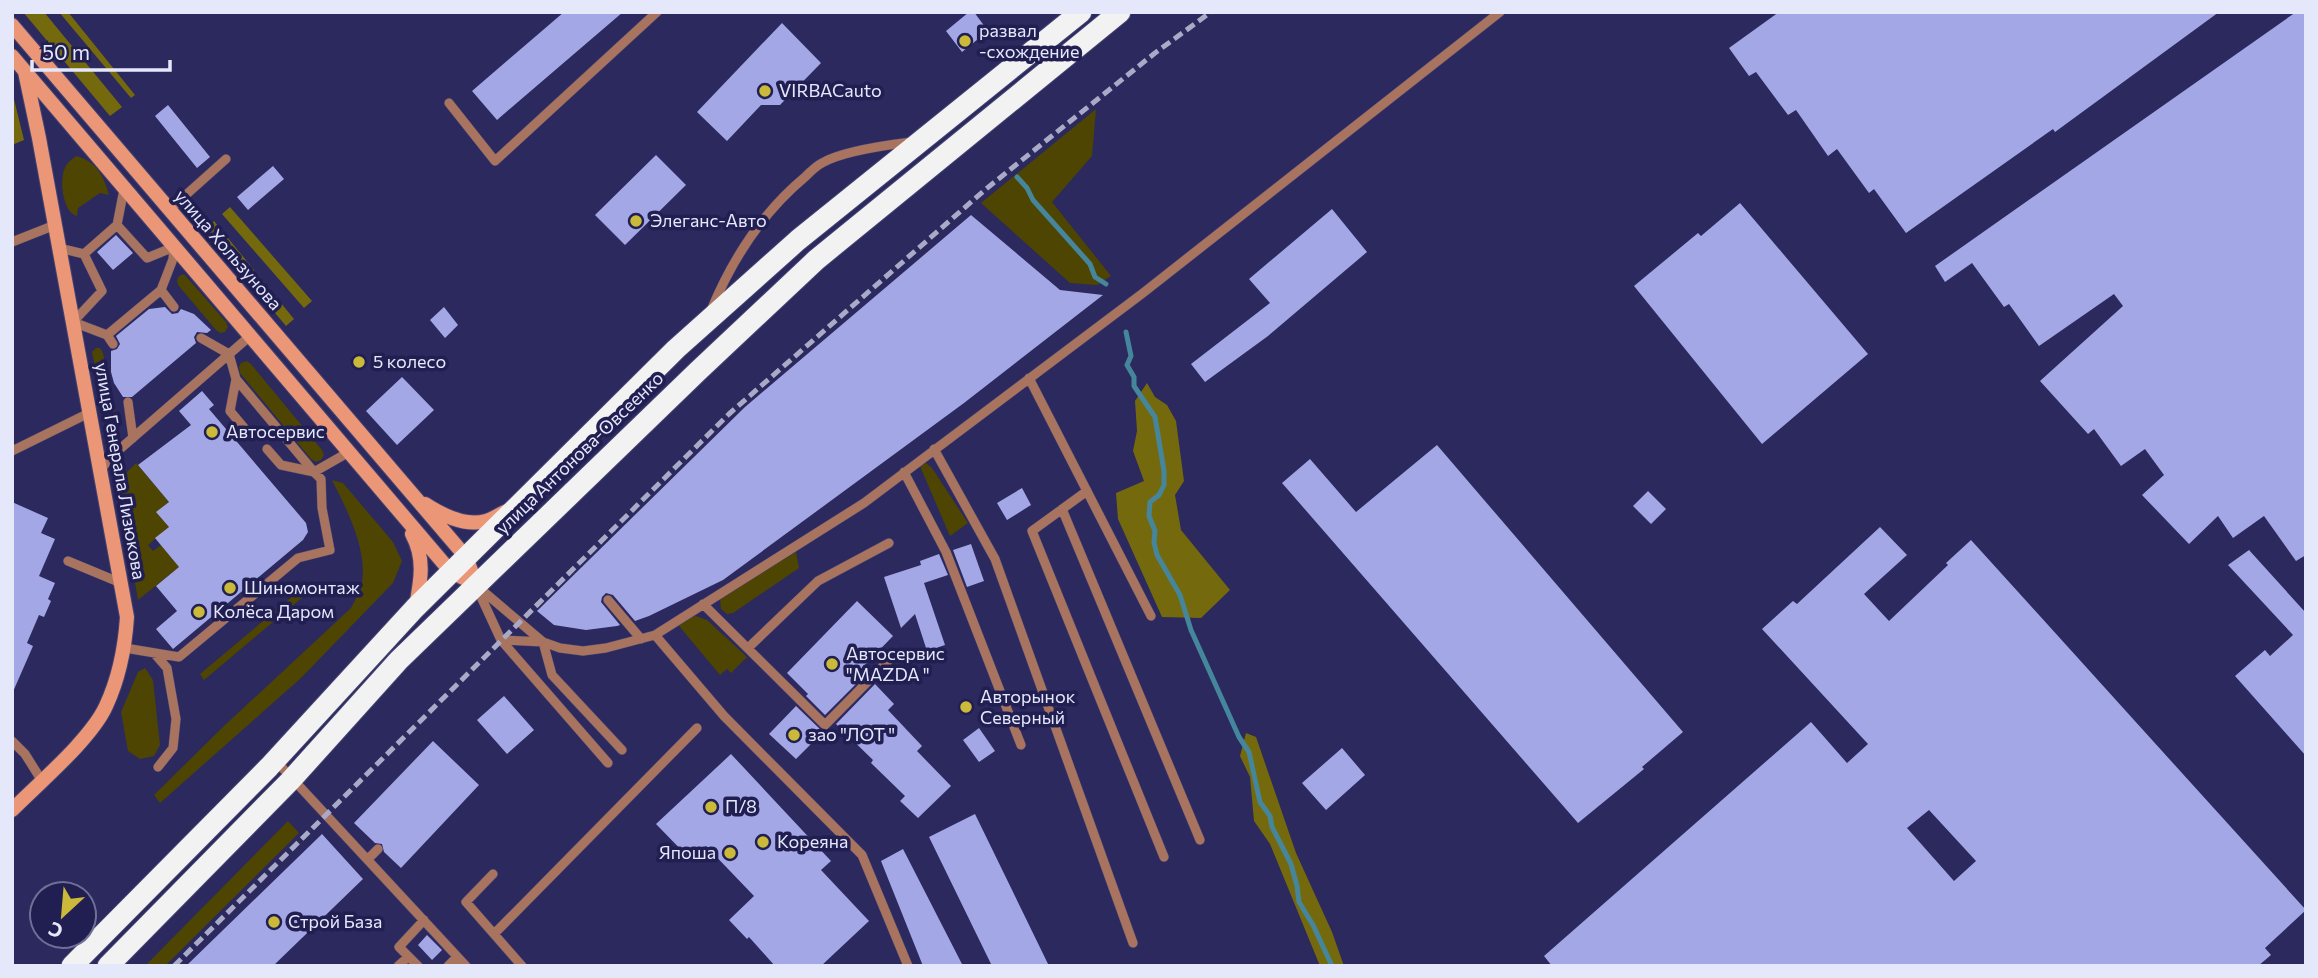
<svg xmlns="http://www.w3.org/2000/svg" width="2318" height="978" viewBox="0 0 2318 978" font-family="Commissioner,sans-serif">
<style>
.green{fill:#4e4502}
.forest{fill:#75690e}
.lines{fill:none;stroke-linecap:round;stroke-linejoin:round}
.stream{stroke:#45869c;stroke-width:5}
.building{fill:#a3a7e5;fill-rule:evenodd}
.lane-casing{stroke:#454473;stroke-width:10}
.secondary-casing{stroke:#454473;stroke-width:16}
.highway-casing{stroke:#454473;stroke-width:23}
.lane{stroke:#a8735f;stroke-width:9}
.secondary{stroke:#eb9777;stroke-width:14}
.highway{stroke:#f2f2f2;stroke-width:21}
.rail{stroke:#a9aac8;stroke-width:5;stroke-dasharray:10 5;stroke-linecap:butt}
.poi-dot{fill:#cbb939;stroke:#211f52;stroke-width:2.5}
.labels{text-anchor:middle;stroke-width:7;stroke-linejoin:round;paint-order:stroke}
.poi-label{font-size:18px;fill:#e5e7fb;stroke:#211f52;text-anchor:start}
.street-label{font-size:18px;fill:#e5e7fb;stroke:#211f52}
</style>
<rect width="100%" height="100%" fill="#2b295d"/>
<path class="green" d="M 1096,109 L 1092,156 L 1052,202 L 1111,276 L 1097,285 L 1070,283 L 981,203 Z
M 76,156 C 96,161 104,176 109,195 L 100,193 L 78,208 L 77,216 C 62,212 58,176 67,164 C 69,161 73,159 76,156 Z
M 184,274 L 226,322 L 228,327 L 225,332 L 220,333 L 216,330 L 178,285 L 177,280 L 179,276 Z
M 96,348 L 100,348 L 103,353 L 117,421 L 113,429 L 107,424 L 92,352 Z
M 247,361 L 251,364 L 322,450 L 324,455 L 321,460 L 316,462 L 311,459 L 240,373 L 239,367 L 241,363 Z
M 136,463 L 169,502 L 157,512 L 169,527 L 148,545 L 153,551 L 161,545 L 179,567 L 138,600 L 118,481 Z
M 926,463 L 932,468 L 968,523 L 950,536 L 919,464 Z
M 332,480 L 343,483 L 393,542 L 402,561 L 393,583 L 301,678 L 160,803 L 154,795 L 224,726 L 351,608 C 355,600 361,591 362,582 C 367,548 347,510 332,480 Z
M 796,552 L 799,568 L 733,613 L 727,614 L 721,609 L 720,599 L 727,593 Z
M 300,590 L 304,596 L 204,680 L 200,674 Z
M 696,616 L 707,620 L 747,657 L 731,673 L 727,669 L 720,675 L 679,626 L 687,618 Z
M 145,668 L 153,680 L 160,745 L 154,756 L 140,759 L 128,751 L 121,712 L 138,672 Z
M 288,821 L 299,833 L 165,966 L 145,966 Z"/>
<path class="forest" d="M 23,12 L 44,12 L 122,107 L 110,116 Z
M 59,12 L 68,12 L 135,95 L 131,98 Z
M 12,91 L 24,140 L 12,145 Z
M 230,207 L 312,301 L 304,308 L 222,214 Z
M 214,221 L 294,319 L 286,326 L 205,230 Z
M 1147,383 L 1155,397 L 1167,405 L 1176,421 L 1184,481 L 1175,495 L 1181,530 L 1230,590 L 1201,618 L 1162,617 L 1118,519 L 1116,493 L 1144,481 L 1133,451 L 1137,431 L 1135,401 Z
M 1246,733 L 1256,737 L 1296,853 L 1332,932 L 1344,966 L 1320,966 L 1270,844 L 1254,821 L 1250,777 L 1240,756 Z"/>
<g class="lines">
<path class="stream" d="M 1017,177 L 1027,188 L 1033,200 L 1090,264 L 1095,277 L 1106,284
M 1126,332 L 1131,356 L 1127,365 L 1134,377 L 1134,386 L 1155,417 L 1164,471 L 1164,485 L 1159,495 L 1150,502 L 1149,516 L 1155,531 L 1154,542 L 1157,555 L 1180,595 L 1191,630 L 1239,737 L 1249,752 L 1260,802 L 1270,816 L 1272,827 L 1291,864 L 1297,886 L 1299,902 L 1313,925 L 1332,966"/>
</g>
<path class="building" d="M 564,12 L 623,12 L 497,120 L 472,91 Z
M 969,12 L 974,12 L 988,31 L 962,52 L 946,31 Z
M 1779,12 L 2219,12 L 2055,132 L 2053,129 L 1906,233 L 1874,189 L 1869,193 L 1837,149 L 1828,156 L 1796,110 L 1788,115 L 1756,72 L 1749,76 L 1729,48 Z
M 2296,12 L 2306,12 L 2306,555 L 2296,561 L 2264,516 L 2233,538 L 2218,516 L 2189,544 L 2142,495 L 2164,475 L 2145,449 L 2121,466 L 2094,429 L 2088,434 L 2040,381 L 2123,306 L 2114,294 L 2039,346 L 2009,304 L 2004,307 L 1972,263 L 1945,282 L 1935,266 Z
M 782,23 L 821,63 L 780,105 L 761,105 L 727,141 L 697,112 Z
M 168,105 L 210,157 L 197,168 L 155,116 Z
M 656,155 L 686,185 L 625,245 L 595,215 Z
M 273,166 L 284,179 L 248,210 L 237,197 Z
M 1740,203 L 1868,354 L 1762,444 L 1634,286 L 1698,233 L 1701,236 Z
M 1332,209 L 1367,252 L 1268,336 L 1205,382 L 1191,364 L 1270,303 L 1249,279 Z
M 971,215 L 1060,290 L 1103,295 L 964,403 L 723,580 L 649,616 L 635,621 L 613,595 L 606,593 L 602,597 L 601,602 L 620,625 L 617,626 L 586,630 L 554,625 L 537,611 L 745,407 Z
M 116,235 L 133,253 L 113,270 L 97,252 Z
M 165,307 L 172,314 L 178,313 L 181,309 L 194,314 L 211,330 L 207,333 L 197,332 L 194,337 L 196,343 L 132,397 L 123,397 L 114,383 L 111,372 L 111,351 L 117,349 L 120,344 L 116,336 L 149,309 Z
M 444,307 L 458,325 L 445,338 L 430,320 Z
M 402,377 L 434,410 L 397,445 L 366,411 Z
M 202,391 L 214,405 L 209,409 L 306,523 L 308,532 L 303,540 L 173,649 L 156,629 L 177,611 L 156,586 L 179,567 L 155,538 L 169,527 L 156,512 L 169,502 L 138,465 L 191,425 L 179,411 Z
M 1437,445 L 1683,732 L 1642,767 L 1644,769 L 1578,823 L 1282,483 L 1310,459 L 1356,512 Z
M 1022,488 L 1031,505 L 1007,520 L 997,503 Z
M 1648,491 L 1666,509 L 1651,524 L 1633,506 Z
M 12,502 L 48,518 L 41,533 L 55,539 L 39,576 L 55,583 L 48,599 L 51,601 L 44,617 L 39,615 L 27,643 L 33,646 L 12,694 Z
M 1880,527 L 1907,555 L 1864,594 L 1889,621 L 1948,565 L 1946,563 L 1971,540 L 2306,910 L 2265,948 L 2271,955 L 2258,966 L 1552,966 L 1544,956 L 1811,722 L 1847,763 L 1868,744 L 1762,629 L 1793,601 L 1797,604 ZM 1929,810 L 1976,861 L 1954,881 L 1907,828 Z
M 971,544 L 984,581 L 967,587 L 953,550 Z
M 2249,550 L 2306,613 L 2306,756 L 2235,676 L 2265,650 L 2270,656 L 2293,635 L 2228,565 Z
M 939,554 L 948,575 L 924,583 L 945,645 L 927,651 L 915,614 L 901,628 L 884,577 L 921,565 L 920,561 Z
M 857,601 L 893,636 L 860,670 L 865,675 L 825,715 L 806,696 L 808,694 L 787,673 Z
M 875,684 L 894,704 L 888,710 L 922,746 L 917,751 L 951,786 L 918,818 L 900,801 L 905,796 L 871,763 L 873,760 L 836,724 Z
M 504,696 L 534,730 L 507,754 L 477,720 Z
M 796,706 L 823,732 L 796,759 L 769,734 Z
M 979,728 L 995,751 L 979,762 L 963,740 Z
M 433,741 L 479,785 L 401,868 L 384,852 L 382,844 L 375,843 L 354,823 Z
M 1342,748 L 1365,775 L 1326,810 L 1302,783 Z
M 731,754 L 831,861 L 821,870 L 869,921 L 821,966 L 775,966 L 749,937 L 747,939 L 729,920 L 754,896 L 706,846 L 691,860 L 656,824 Z
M 975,814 L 1049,966 L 992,966 L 929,837 Z
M 322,834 L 363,879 L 273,966 L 186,966 Z
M 903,849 L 963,966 L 923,966 L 881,861 Z
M 427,935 L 442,950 L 432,960 L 418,945 Z"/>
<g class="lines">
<defs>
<path id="lane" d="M 449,103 L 495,161 L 657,12
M 169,210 L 226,159
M 12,242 L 55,225
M 59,248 L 84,254 L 102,291 L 73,322 L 107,335 L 113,344
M 84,254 L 117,225 L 124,189
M 161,290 L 174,307
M 712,308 C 733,258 763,212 805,177 C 810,172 816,166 822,163 C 842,151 887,145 911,142
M 107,335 L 161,290 L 173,259 L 174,247 L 147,258 L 117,225
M 201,338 L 229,354 L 236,379 L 314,472 L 349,452
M 1029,378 L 1151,616
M 236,379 L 230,411 L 245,429
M 128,402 L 133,438
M 934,449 L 995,559 L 1133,943
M 12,451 L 89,413
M 100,470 L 113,455 L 250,336
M 904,472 L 946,552 L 1021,745
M 1087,491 L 1032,531 L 1164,857
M 1062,509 L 1200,840
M 68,561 L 121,583
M 476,586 L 501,640 L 608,763
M 477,586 L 543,642 L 560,648 L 583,651 L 606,648 L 655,635 L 864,503 L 1143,293 L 1500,12
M 608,600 L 641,639
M 703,604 L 825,725 L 893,656
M 655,635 L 724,716 L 862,855 L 908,966
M 501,640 L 543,642 L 552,675 L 622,750
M 125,648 L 179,657 L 298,558 L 330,550 L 322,508 L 321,479 L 314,472 L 281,465 L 267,449
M 748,648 L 818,581 L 889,543
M 154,653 L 167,668 L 176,719 L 173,748 L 158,767
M 12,741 L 25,754 L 42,781
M 275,760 L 466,966
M 368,859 L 378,849
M 493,874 L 466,902 L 522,966
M 494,934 L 697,728
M 398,966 L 408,957
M 418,966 L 399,947 L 424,920
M 448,966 L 457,957"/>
<path id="secondary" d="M 12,25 L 466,557 L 476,584
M 12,56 L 451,572 L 476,584
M 425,504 C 442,515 465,527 486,521 C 493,519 500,514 507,511
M 412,534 C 425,558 421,580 416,606
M 12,810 C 39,783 91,739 106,706 C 119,678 125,648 127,617 L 39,138 L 25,72"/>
<path id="highway" d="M 72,966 L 269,767 L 415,608 L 676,349 L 798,240 L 1081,12
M 108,966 L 290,781 L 399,660 L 698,371 L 816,260 L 1120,12"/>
</defs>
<use href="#lane" class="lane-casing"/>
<use href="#secondary" class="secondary-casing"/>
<use href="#highway" class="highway-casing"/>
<use href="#lane" class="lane"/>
<use href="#secondary" class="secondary"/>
<use href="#highway" class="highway"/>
<path class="rail" d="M 174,966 L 729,414 L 986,189 L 1155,53 L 1211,12"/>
</g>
<g class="poi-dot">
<circle cx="965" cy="41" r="7"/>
<circle cx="765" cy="91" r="7"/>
<circle cx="636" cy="221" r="7"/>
<circle cx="359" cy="362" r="7"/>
<circle cx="212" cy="432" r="7"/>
<circle cx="230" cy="588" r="7"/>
<circle cx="199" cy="612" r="7"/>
<circle cx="832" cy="664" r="7"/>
<circle cx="966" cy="707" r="7"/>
<circle cx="794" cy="735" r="7"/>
<circle cx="711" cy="807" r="7"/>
<circle cx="763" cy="842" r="7"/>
<circle cx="730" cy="853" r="7"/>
<circle cx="274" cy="922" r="7"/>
</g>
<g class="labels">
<g class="poi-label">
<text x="979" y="37">развал<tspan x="979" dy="21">-схождение</tspan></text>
<text x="779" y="97">VIRBACauto</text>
<text x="650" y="227">Элеганс-Авто</text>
<text x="373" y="368">5 колесо</text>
<text x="226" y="438">Автосервис</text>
<text x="244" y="594">Шиномонтаж</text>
<text x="213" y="618">Колёса Даром</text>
<text x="846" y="660">Автосервис<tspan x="846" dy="21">"MAZDA "</tspan></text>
<text x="980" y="703">Авторынок<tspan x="980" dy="21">Северный</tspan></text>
<text x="808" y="741">зао "ЛОТ "</text>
<text x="725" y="813">П/8</text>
<text x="777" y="848">Кореяна</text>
<text x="716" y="859" text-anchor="end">Япоша</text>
<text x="288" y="928">Строй База</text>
</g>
<g class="street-label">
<text transform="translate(228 250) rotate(49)" y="6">улица Хользунова</text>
<text transform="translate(580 453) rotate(-44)" y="6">улица Антонова-Овсеенко</text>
<text transform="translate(120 471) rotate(80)" y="6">улица Генерала Лизюкова</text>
</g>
</g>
<rect width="2318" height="978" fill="none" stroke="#e5e7fb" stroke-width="28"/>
<g transform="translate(63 915) rotate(206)"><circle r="33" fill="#211f52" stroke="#6f6f96" stroke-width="2"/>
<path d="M0-5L12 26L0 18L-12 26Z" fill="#cbb939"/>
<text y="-10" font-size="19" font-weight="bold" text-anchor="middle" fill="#e5e7fb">С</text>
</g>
<path d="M32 60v10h138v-10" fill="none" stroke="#e5e7fb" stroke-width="3.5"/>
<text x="42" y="60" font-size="21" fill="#e5e7fb" stroke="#211f52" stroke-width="5" paint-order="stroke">50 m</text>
</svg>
